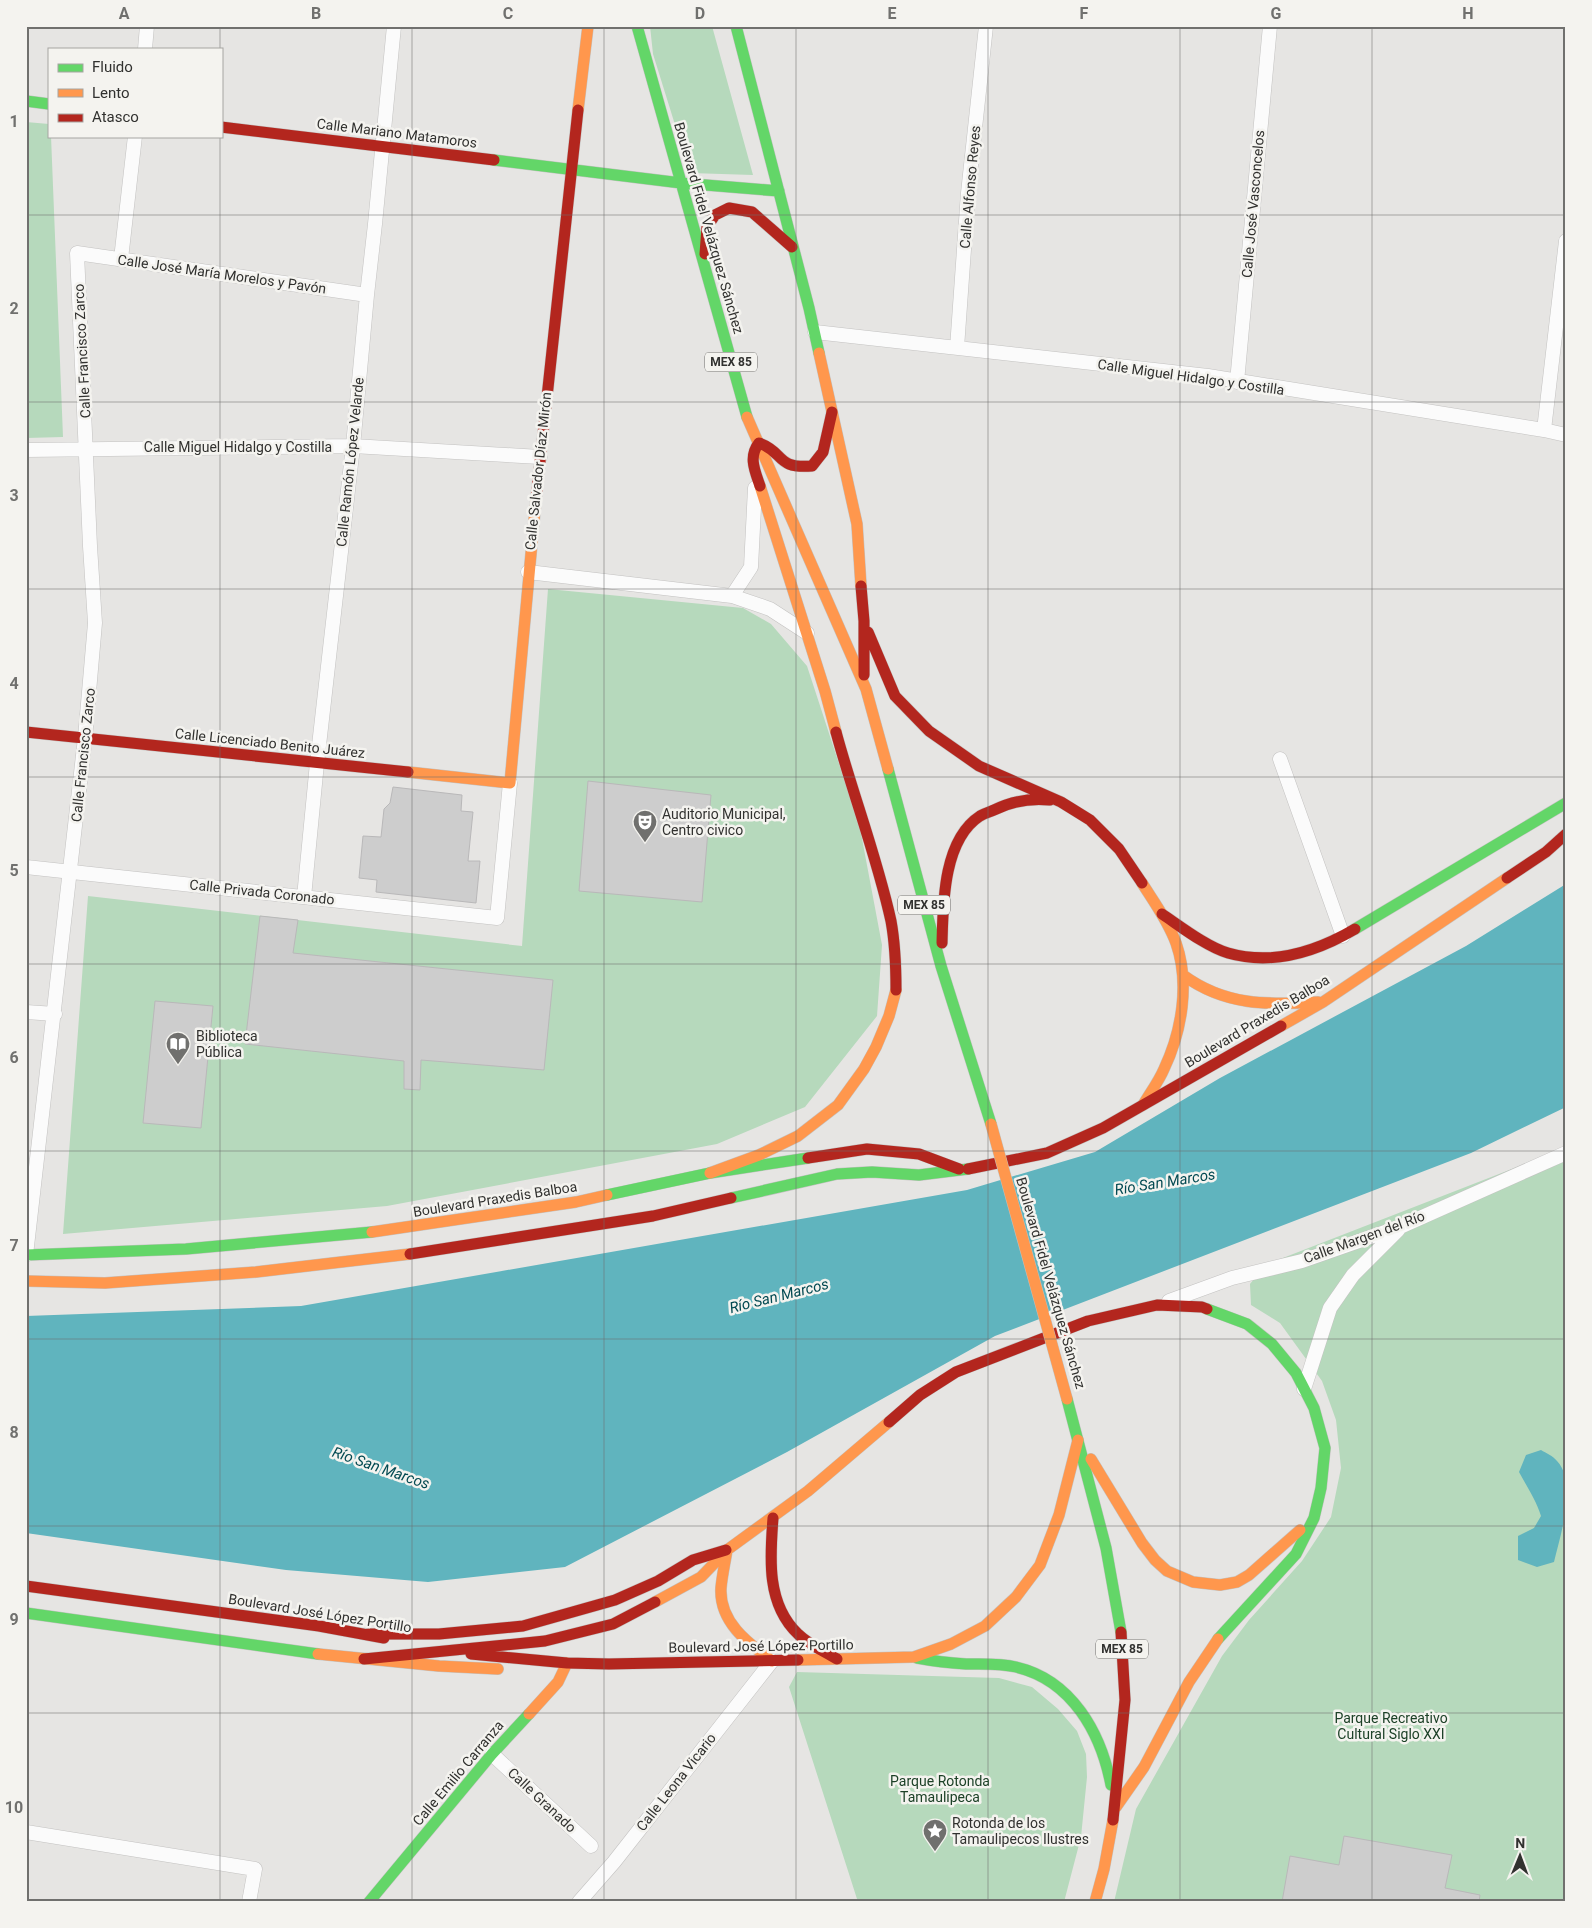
<svg xmlns="http://www.w3.org/2000/svg" width="1592" height="1928" viewBox="0 0 1592 1928" font-family="Roboto,sans-serif">
<style>
.green{fill:#b6d9bc}
.water{fill:#60b4be}
.building{fill:#cdcdcd;stroke:#b9b8b9}
.lines{fill:none;stroke-linecap:round;stroke-linejoin:round}
.street-casing{stroke:#c3c2c1;stroke-width:15}
.fast-casing{stroke:#c3c2c1;stroke-width:12}
.slow-casing{stroke:#c3c2c1;stroke-width:12}
.jam-casing{stroke:#c3c2c1;stroke-width:12}
.street{stroke:#fbfbfb;stroke-width:14}
.fast{stroke:#63d668;stroke-width:11}
.slow{stroke:#ff974d;stroke-width:11}
.jam{stroke:#b3261e;stroke-width:11}
.slow-bridge-casing{stroke:#c1c1bf;stroke-width:12;stroke-linecap:butt}
.slow-bridge{stroke:#ff974d;stroke-width:11}
.grid{fill:none;stroke:#70706e;stroke-width:1;stroke-opacity:0.55}
.labels{text-anchor:middle;stroke-width:5;stroke-linejoin:round;paint-order:stroke}
.shield{fill:#f4f3ef;stroke:#6c6b69;stroke-width:1}
.shield-label{font-size:12px;font-weight:bold;fill:#31312f}
.street-label{font-size:14px;fill:#31312f;stroke:#f4f3ef}
.poi-label{font-size:14px;fill:#31312f;stroke:#f4f3ef;text-anchor:start}
.park-label{font-size:14px;fill:#1c4127;stroke:#f4f3ef}
.water-label{font-size:15px;font-style:italic;fill:#034a52;stroke:#f4f3ef}
.neatline{fill:none;stroke:#70706e;stroke-width:2}
.grid-label{font-size:16px;text-anchor:middle;font-weight:bold;fill:#70706e}
</style>
<rect width="100%" height="100%" fill="#e6e5e3"/>
<path class="green" d="M 650,26 L 712,26 L 753,175 L 690,173 L 653,54 Z
M 26,122 L 49,124 L 49,136 L 51,136 L 63,437 L 26,438 Z
M 548,589 L 743,608 L 771,624 L 807,666 L 860,828 L 882,945 L 877,1016 L 805,1107 L 717,1144 L 387,1206 L 63,1234 L 88,896 L 522,946 Z
M 1566,1148 L 1566,1902 L 1114,1902 L 1136,1809 L 1222,1656 L 1249,1620 L 1302,1561 L 1331,1517 L 1341,1468 L 1336,1420 L 1322,1381 L 1280,1323 L 1251,1305 L 1250,1284 L 1265,1265 Z
M 797,1672 L 999,1678 L 1032,1687 L 1058,1709 L 1077,1731 L 1086,1754 L 1087,1777 L 1081,1837 L 1064,1902 L 858,1902 L 789,1687 Z"/>
<path class="water" d="M 1566,884 L 1566,1107 L 1471,1153 L 995,1336 L 787,1452 L 565,1567 L 428,1582 L 286,1570 L 26,1533 L 26,1316 L 301,1306 L 967,1190 L 1095,1152 L 1220,1078 L 1466,946 Z
M 1541,1450 C 1546,1453 1553,1456 1557,1461 C 1578,1483 1560,1536 1554,1562 L 1537,1567 L 1518,1560 L 1518,1536 L 1534,1528 L 1541,1516 C 1536,1500 1527,1487 1519,1472 L 1526,1455 Z"/>
<path class="building" d="M 588,781 L 711,795 L 702,902 L 579,891 Z
M 393,787 L 462,795 L 461,811 L 473,812 L 468,861 L 480,861 L 476,903 L 376,892 L 377,880 L 359,878 L 363,836 L 381,837 L 384,809 L 390,803 Z
M 260,916 L 298,920 L 293,953 L 553,980 L 544,1070 L 421,1060 L 420,1090 L 404,1089 L 404,1061 L 245,1044 Z
M 155,1001 L 213,1006 L 201,1128 L 143,1123 Z
M 1344,1836 L 1452,1855 L 1445,1888 L 1480,1895 L 1479,1902 L 1282,1902 L 1290,1856 L 1339,1865 Z"/>
<g class="lines">
<defs>
<path id="street" d="M 145,49 L 147,26
M 121,259 L 135,136
M 815,332 L 1208,376 L 1544,430 L 1566,435
M 957,348 L 968,193 L 986,26
M 1237,382 L 1270,26
M 1544,430 L 1566,241
M 26,450 L 353,446 L 540,457
M 528,572 L 732,596 L 770,609 L 807,633
M 732,596 L 751,567 L 755,488
M 1280,759 L 1343,936
M 26,867 L 497,918 L 510,783
M 304,897 L 317,763 L 353,446 L 367,295 L 375,224 L 394,26
M 26,1012 L 55,1014
M 26,1255 L 85,738 L 95,623 L 90,546 L 77,253 L 367,295
M 1169,1301 L 1232,1278 L 1302,1261 L 1402,1226 L 1566,1153
M 1304,1389 L 1330,1308 L 1353,1275 L 1398,1230
M 492,1754 L 591,1846
M 26,1832 L 255,1869 L 249,1902
M 579,1902 L 614,1862 L 772,1661"/>
<path id="fast" d="M 637,26 L 747,417
M 736,26 L 809,308 L 819,353
M 26,101 L 49,104
M 494,160 L 681,183 L 779,191
M 888,769 L 941,966 L 991,1124
M 1355,929 L 1566,803
M 607,1195 L 710,1173 L 808,1158
M 731,1198 L 837,1174 L 872,1172 L 919,1175 L 968,1169
M 26,1255 L 186,1249 L 372,1232
M 1207,1309 L 1247,1324 L 1272,1344 L 1296,1373 L 1314,1408 L 1325,1448 L 1321,1488 L 1314,1518 L 1296,1554 L 1218,1639
M 1067,1399 L 1106,1548 L 1121,1632
M 26,1613 L 318,1654
M 917,1658 C 933,1661 950,1663 966,1664 C 983,1664 1000,1663 1016,1667 C 1072,1680 1101,1733 1111,1785
M 369,1902 L 492,1754 L 529,1714"/>
<path id="slow" d="M 578,110 L 588,26
M 819,353 L 857,524 L 861,586
M 747,417 L 866,689 L 888,769
M 760,486 L 825,691 L 836,732
M 408,772 L 510,783 L 536,499
M 1142,883 C 1154,902 1168,921 1176,943 C 1190,983 1182,1031 1164,1069 C 1159,1081 1150,1093 1143,1105
M 1183,975 C 1225,1006 1268,1005 1318,1002
M 1281,1026 L 1323,1002 L 1507,878
M 710,1173 L 759,1155 L 798,1136 L 838,1105 L 864,1069 L 876,1047 L 889,1016 L 896,990
M 372,1232 L 576,1202 L 607,1195
M 26,1281 L 105,1283 L 256,1272 L 410,1254
M 1091,1459 L 1142,1543 L 1155,1560 L 1167,1571 L 1193,1582 L 1220,1585 L 1237,1582 L 1249,1575 L 1300,1530
M 727,1550 C 725,1563 722,1576 721,1588 C 719,1622 748,1643 772,1661
M 655,1602 L 701,1577 L 727,1550 L 808,1491 L 889,1422
M 318,1654 L 439,1666 L 498,1669
M 914,1657 L 951,1644 L 985,1626 L 1016,1597 L 1040,1565 L 1059,1515 L 1078,1440
M 798,1660 L 914,1657
M 529,1714 L 558,1682 L 567,1663
M 1116,1807 L 1144,1767 L 1189,1682 L 1218,1639
M 1095,1902 L 1104,1869 L 1113,1820"/>
<path id="jam" d="M 221,127 L 494,160
M 705,254 L 707,227 L 715,215 L 729,208 L 752,212 L 792,247
M 760,486 C 755,471 748,457 759,443 C 785,452 775,469 812,466 L 823,452 L 832,412
M 536,499 L 578,110
M 861,586 L 864,621 L 864,675
M 868,632 L 895,696 L 929,731 L 979,766 L 1061,802 L 1090,820 L 1119,849 L 1142,883
M 26,732 L 408,772
M 836,732 C 853,795 877,857 891,921 C 895,943 896,967 896,990
M 1507,878 L 1546,852 L 1566,834
M 1162,914 C 1180,926 1207,947 1228,953 C 1273,966 1316,952 1355,929
M 942,943 C 943,904 943,840 980,816 C 985,813 990,812 994,810 C 1012,801 1030,798 1050,800
M 808,1158 L 867,1149 L 919,1154 L 959,1169
M 968,1169 L 1047,1153 L 1103,1128 L 1281,1026
M 410,1254 L 653,1216 L 731,1198
M 889,1422 L 920,1395 L 956,1372 L 1088,1321 L 1157,1305 L 1202,1307 L 1207,1309
M 773,1518 C 770,1557 766,1604 798,1634 C 809,1645 824,1651 837,1659
M 26,1586 L 319,1626 L 384,1638
M 368,1634 L 439,1634 L 523,1626 L 615,1600 L 658,1581 L 693,1560 L 726,1550
M 471,1654 L 567,1663 L 609,1664 L 798,1660
M 364,1659 L 545,1641 L 613,1624 L 655,1602
M 1113,1820 L 1125,1700 L 1121,1632"/>
</defs>
<use href="#street" class="street-casing"/>
<use href="#fast" class="fast-casing"/>
<use href="#slow" class="slow-casing"/>
<use href="#jam" class="jam-casing"/>
<use href="#street" class="street"/>
<use href="#fast" class="fast"/>
<use href="#slow" class="slow"/>
<use href="#jam" class="jam"/>
<defs>
<path id="slow-bridge" d="M 991,1124 L 1067,1399"/>
</defs>
<use href="#slow-bridge" class="slow-bridge-casing"/>
<use href="#slow-bridge" class="slow-bridge"/>
</g>
<path class="grid" d="M 220,26 L 220,49M 412,26 L 412,1902M 604,26 L 604,1902M 796,26 L 796,1902M 988,26 L 988,1902M 1180,26 L 1180,1902M 1372,26 L 1372,1902M 220,136 L 220,1902M 26,215 L 1566,215M 26,402 L 1566,402M 26,589 L 1566,589M 26,777 L 1566,777M 26,964 L 1566,964M 26,1151 L 1566,1151M 26,1339 L 1566,1339M 26,1526 L 1566,1526M 26,1713 L 1566,1713"/>
<defs>
<symbol id="theatre-pin" viewBox="-11 -11 22 30"><path d="M0 17L-7.5 6A9.5 9.5 0 1 1 7.5 6Z" fill="#70706e" stroke="#f4f3ef"/><path d="M-5-5.5Q0-4 5-5.5V0Q5 5 0 6Q-5 5-5 0ZM-3.3-2.5H-1v1.5H-3.3ZM1-2.5H3.3v1.5H1ZM-2.8 1Q0 5.5 2.8 1Z" fill="#fff"/></symbol>
<symbol id="library-pin" viewBox="-11 -11 22 30"><path d="M0 17L-7.5 6A9.5 9.5 0 1 1 7.5 6Z" fill="#70706e" stroke="#f4f3ef"/><path d="M-6-4Q-3-5.5-.7-3.5V5Q-3 3-6 4ZM6-4Q3-5.5 .7-3.5V5Q3 3 6 4Z" fill="#fff"/></symbol>
<symbol id="sight-pin" viewBox="-11 -11 22 30"><path d="M0 17L-7.5 6A9.5 9.5 0 1 1 7.5 6Z" fill="#70706e" stroke="#f4f3ef"/><path d="M0-6L1.8-2.2L6-1.7L2.9 1.2L3.7 5.4L0 3.3L-3.7 5.4L-2.9 1.2L-6-1.7L-1.8-2.2Z" fill="#fff"/></symbol>
</defs>
<g fill-rule="evenodd">
<use href="#theatre-pin" x="631" y="808" width="28" height="38"/>
<use href="#library-pin" x="164" y="1030" width="28" height="38"/>
<use href="#sight-pin" x="921" y="1817" width="28" height="38"/>
</g>
<g class="labels">
<g class="shield">
<rect x="705" y="352.5" width="52" height="19" rx="4"/>
<rect x="898" y="895.5" width="52" height="19" rx="4"/>
<rect x="1096" y="1639.5" width="52" height="19" rx="4"/>
</g>
<g class="shield-label">
<text x="731" y="366">MEX 85</text>
<text x="924" y="909">MEX 85</text>
<text x="1122" y="1653">MEX 85</text>
</g>
<g class="street-label">
<text transform="translate(397 133) rotate(7)" y="5">Calle Mariano Matamoros</text>
<text transform="translate(970 187) rotate(-85)" y="5">Calle Alfonso Reyes</text>
<text transform="translate(1253 204) rotate(-85)" y="5">Calle José Vasconcelos</text>
<text transform="translate(709 228) rotate(74)" y="5">Boulevard Fidel Velázquez Sánchez</text>
<text transform="translate(222 274) rotate(8)" y="5">Calle José María Morelos y Pavón</text>
<text transform="translate(82 351) rotate(-93)" y="5">Calle Francisco Zarco</text>
<text transform="translate(1191 377) rotate(8)" y="5">Calle Miguel Hidalgo y Costilla</text>
<text x="238" y="452">Calle Miguel Hidalgo y Costilla</text>
<text transform="translate(350 462) rotate(-84)" y="5">Calle Ramón López Velarde</text>
<text transform="translate(538 471) rotate(-84)" y="5">Calle Salvador Díaz Mirón</text>
<text transform="translate(270 743) rotate(6)" y="5">Calle Licenciado Benito Juárez</text>
<text transform="translate(83 755) rotate(-84)" y="5">Calle Francisco Zarco</text>
<text transform="translate(262 892) rotate(6)" y="5">Calle Privada Coronado</text>
<text transform="translate(1257 1021) rotate(-31)" y="5">Boulevard Praxedis Balboa</text>
<text transform="translate(495 1199) rotate(-9)" y="5">Boulevard Praxedis Balboa</text>
<text transform="translate(1364 1237) rotate(-20)" y="5">Calle Margen del Río</text>
<text transform="translate(1051 1283) rotate(74)" y="5">Boulevard Fidel Velázquez Sánchez</text>
<text transform="translate(320 1613) rotate(9)" y="5">Boulevard José López Portillo</text>
<text transform="translate(761 1646) rotate(-1)" y="5">Boulevard José López Portillo</text>
<text transform="translate(458 1773) rotate(-50)" y="5">Calle Emilio Carranza</text>
<text transform="translate(676 1782) rotate(-52)" y="5">Calle Leona Vicario</text>
<text transform="translate(542 1800) rotate(43)" y="5">Calle Granado</text>
</g>
<g class="poi-label">
<text x="662" y="819">Auditorio Municipal,<tspan x="662" dy="16">Centro civico</tspan></text>
<text x="196" y="1041">Biblioteca<tspan x="196" dy="16">Pública</tspan></text>
<text x="952" y="1828">Rotonda de los<tspan x="952" dy="16">Tamaulipecos Ilustres</tspan></text>
</g>
<g class="park-label">
<text x="1391" y="1723">Parque Recreativo<tspan x="1391" dy="16">Cultural Siglo XXI</tspan></text>
<text x="940" y="1786">Parque Rotonda<tspan x="940" dy="16">Tamaulipeca</tspan></text>
</g>
<g class="water-label">
<text transform="translate(1165 1182) rotate(-9)" y="5">Río San Marcos</text>
<text transform="translate(779 1296) rotate(-14)" y="5">Río San Marcos</text>
<text transform="translate(381 1468) rotate(19)" y="5">Río San Marcos</text>
</g>
</g>
<rect width="1592" height="1928" fill="none" stroke="#f4f3ef" stroke-width="55"/>
<rect x="48" y="48" width="175" height="90" fill="#f4f3ef" stroke="#a6a5a2"/>
<rect x="58" y="64" width="25" height="8" fill="#63d668" stroke="#a6a5a2"/>
<text x="92" y="72" font-size="15" fill="#31312f">Fluido</text>
<rect x="58" y="89" width="25" height="8" fill="#ff974d" stroke="#a6a5a2"/>
<text x="92" y="98" font-size="15" fill="#31312f">Lento</text>
<rect x="58" y="114" width="25" height="8" fill="#b3261e" stroke="#a6a5a2"/>
<text x="92" y="122" font-size="15" fill="#31312f">Atasco</text>
<g transform="translate(1520 1856) rotate(1)" stroke="#f4f3ef" stroke-width="4" paint-order="stroke">
<path d="M0-4L9 19L0 12L-9 19Z" fill="#31312f"/>
<text y="-8" font-size="14" font-weight="bold" text-anchor="middle" fill="#31312f">N</text>
</g>
<rect x="28" y="28" width="1536" height="1872" class="neatline"/>
<g class="grid-label">
<text x="124" y="19">A</text>
<text x="316" y="19">B</text>
<text x="508" y="19">C</text>
<text x="700" y="19">D</text>
<text x="892" y="19">E</text>
<text x="1084" y="19">F</text>
<text x="1276" y="19">G</text>
<text x="1468" y="19">H</text>
<text x="14" y="127">1</text>
<text x="14" y="314">2</text>
<text x="14" y="501">3</text>
<text x="14" y="689">4</text>
<text x="14" y="876">5</text>
<text x="14" y="1063">6</text>
<text x="14" y="1251">7</text>
<text x="14" y="1438">8</text>
<text x="14" y="1625">9</text>
<text x="14" y="1813">10</text>
</g>
</svg>
